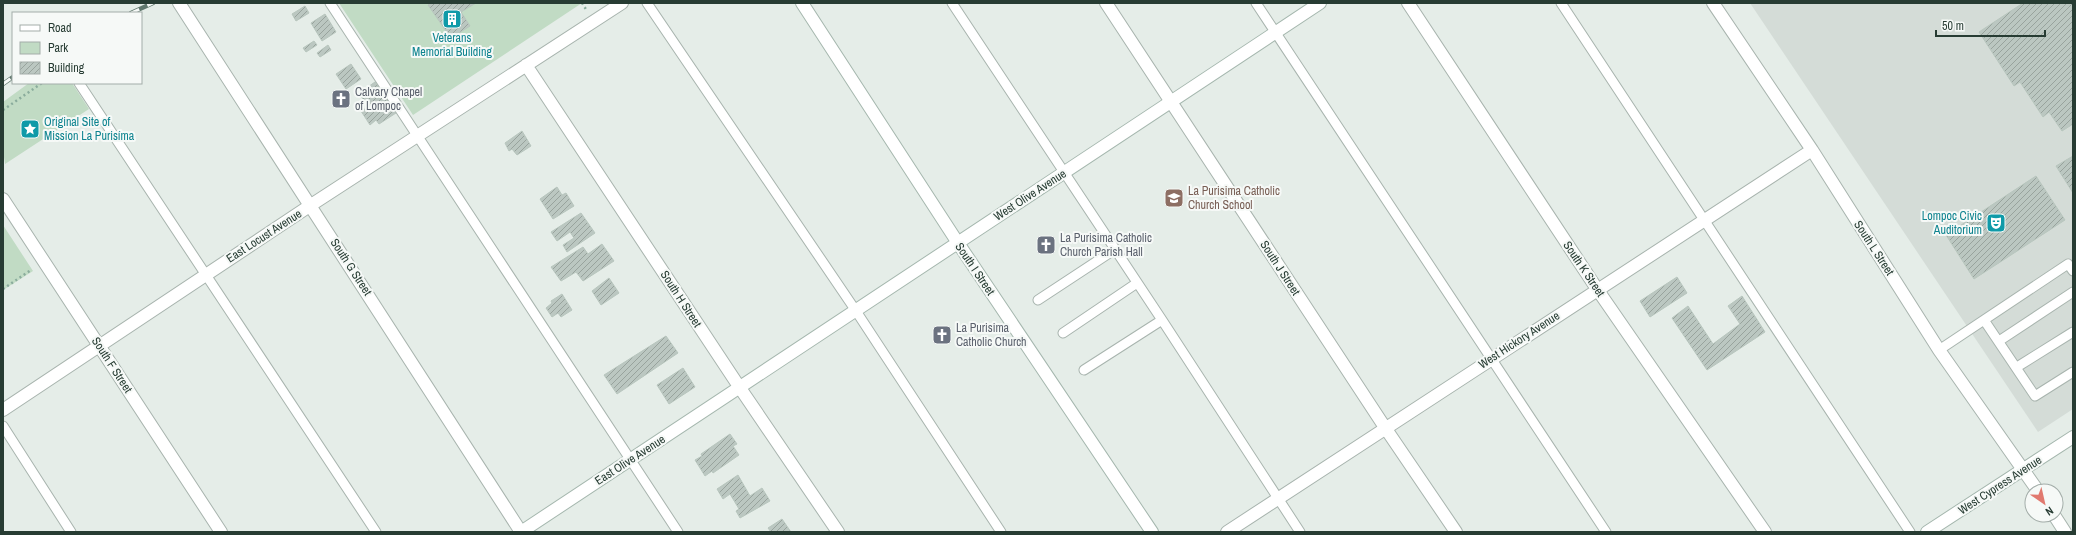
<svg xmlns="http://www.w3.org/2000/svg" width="2076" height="535" viewBox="0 0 2076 535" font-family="'Archivo Narrow',sans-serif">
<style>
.built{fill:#d4dcd7}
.park{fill:#c1dbc4}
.building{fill:url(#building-hatch);stroke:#b8c6be}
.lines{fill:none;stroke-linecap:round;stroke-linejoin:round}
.lane-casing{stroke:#a8b4ae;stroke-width:11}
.street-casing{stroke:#a8b4ae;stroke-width:14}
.secondary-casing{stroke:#a5b7ae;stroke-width:14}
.path{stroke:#8aac9c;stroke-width:2.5;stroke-dasharray:2 3;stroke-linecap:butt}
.lane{stroke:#fff;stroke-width:9}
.street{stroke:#fff;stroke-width:12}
.secondary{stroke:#fff;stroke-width:12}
.rail-casing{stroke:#61786e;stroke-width:4.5}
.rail{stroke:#f6f9f7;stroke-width:3;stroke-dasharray:9;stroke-linecap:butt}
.labels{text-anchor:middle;stroke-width:4;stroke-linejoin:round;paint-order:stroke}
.culture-label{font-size:12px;fill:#0d838f;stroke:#f6f9f7}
.worship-label{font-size:12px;fill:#5b616d;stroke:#f6f9f7;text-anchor:start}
.education-label{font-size:12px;fill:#785e54;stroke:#f6f9f7;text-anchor:start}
.street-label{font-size:12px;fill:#273c33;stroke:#f6f9f7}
</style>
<defs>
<pattern id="building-hatch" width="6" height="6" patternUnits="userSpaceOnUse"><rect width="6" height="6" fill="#bbc7c1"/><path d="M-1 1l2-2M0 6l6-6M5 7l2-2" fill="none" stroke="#98a39d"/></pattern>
</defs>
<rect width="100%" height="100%" fill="#e5ede8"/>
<path class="built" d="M 1750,3 L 2073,3 L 2073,409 L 2038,432 Z"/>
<path class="park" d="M 339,3 L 582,3 L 413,115 Z
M 29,83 L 72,83 L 89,109 L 5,164 L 3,150 L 3,102 Z
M 3,225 L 33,271 L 3,290 Z"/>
<path class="building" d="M 431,3 L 476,3 L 461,12 L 470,26 L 451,38 L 428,5 Z
M 2023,3 L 2073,3 L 2073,124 L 2062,131 L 2049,112 L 2043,117 L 2020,82 L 2014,86 L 1979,32 Z
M 305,6 L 309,13 L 296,21 L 292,14 Z
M 325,14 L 336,32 L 322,41 L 311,23 Z
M 314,41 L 317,45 L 306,52 L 303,48 Z
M 328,45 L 331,50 L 320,57 L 317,53 Z
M 351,64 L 361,79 L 346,89 L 336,74 Z
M 375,82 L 396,113 L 379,124 L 376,120 L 370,125 L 361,111 L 368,107 L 361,96 L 368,92 L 365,89 Z
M 522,131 L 531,146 L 517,155 L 512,149 L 509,151 L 505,143 Z
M 2073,156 L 2073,193 L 2056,166 Z
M 2036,176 L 2065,220 L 1974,279 L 1946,235 Z
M 557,187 L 562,195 L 566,193 L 574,206 L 553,219 L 540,199 Z
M 581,213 L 595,233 L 567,252 L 563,245 L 574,238 L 570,232 L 557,241 L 551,232 Z
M 602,244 L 614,261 L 583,281 L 576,272 L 561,281 L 551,267 L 583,247 L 588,254 Z
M 1677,277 L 1687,293 L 1650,317 L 1640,301 Z
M 609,278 L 619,293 L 601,305 L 592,291 Z
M 562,294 L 572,310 L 561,317 L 558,313 L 552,317 L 546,308 L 552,303 L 551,301 Z
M 1742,296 L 1765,332 L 1707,370 L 1672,318 L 1688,306 L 1713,344 L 1740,324 L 1728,306 Z
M 666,336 L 678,353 L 617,394 L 604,375 Z
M 683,368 L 695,387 L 669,404 L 657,385 Z
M 730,434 L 737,444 L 733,446 L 739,455 L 713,473 L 712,471 L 705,476 L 695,460 L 702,456 L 701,454 Z
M 738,475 L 750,496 L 762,488 L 770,501 L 740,518 L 736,511 L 739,509 L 730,494 L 723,499 L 717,489 Z
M 782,519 L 791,532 L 771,532 L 768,528 Z"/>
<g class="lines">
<defs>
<path id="lane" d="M 330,3 L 678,532
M 647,3 L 856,311 L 1001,532
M 952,3 L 1162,320 L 1300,532
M 1256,3 L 1606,532
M 1561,3 L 1910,532
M 79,83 L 376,532
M 1038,300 L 1114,250
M 1984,320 L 2035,396 L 2073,372
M 1063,333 L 1137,283
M 1999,341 L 2073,292
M 1939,350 L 2068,264 L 2073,271
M 2017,367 L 2073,332
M 1084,370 L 1162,320
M 3,426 L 71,532"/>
<path id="street" d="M 179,3 L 521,532
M 1106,3 L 1386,429 L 1456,532
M 1408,3 L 1597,289 L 1765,532
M 1713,3 L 1812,150 L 1939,350 L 2038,491
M 526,65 L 740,388 L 838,532
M 3,199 L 221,532
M 3,410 L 311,205 L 622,3
M 2054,515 L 2065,532
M 1227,532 L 1812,150"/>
<path id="secondary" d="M 802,3 L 958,243 L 1152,532
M 521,532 L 1320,3
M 1927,532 L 2073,437"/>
</defs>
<use href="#lane" class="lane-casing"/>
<use href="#street" class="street-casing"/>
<use href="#secondary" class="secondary-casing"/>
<path class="path" d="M 582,3 L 587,11
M 3,110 L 42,83
M 3,289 L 31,270"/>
<use href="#lane" class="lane"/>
<use href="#street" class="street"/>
<use href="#secondary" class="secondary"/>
<defs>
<path id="rail" d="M 131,13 L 153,3
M 3,84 L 13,77"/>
</defs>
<use href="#rail" class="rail-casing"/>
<use href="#rail" class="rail"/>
</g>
<defs>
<symbol id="building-square" viewBox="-11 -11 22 22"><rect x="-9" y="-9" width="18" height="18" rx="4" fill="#0f9aa8" stroke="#f6f9f7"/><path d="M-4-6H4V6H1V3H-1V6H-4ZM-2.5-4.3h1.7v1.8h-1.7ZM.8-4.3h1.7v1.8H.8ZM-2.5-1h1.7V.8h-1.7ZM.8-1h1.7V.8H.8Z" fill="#fff"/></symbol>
<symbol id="church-square" viewBox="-11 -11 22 22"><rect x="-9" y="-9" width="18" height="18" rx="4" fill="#6b7280" stroke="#f6f9f7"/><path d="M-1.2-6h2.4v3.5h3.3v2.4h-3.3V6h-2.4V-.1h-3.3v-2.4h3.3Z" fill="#fff"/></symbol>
<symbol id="sight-square" viewBox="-11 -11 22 22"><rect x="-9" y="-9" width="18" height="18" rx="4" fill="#0f9aa8" stroke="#f6f9f7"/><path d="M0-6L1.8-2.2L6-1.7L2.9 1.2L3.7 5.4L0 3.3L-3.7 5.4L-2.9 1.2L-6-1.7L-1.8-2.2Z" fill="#fff"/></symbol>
<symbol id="school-square" viewBox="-11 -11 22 22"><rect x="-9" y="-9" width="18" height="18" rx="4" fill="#8d6e63" stroke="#f6f9f7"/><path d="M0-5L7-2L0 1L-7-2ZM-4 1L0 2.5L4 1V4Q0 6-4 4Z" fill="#fff"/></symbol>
<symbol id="theatre-square" viewBox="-11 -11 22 22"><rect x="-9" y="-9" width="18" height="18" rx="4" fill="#0f9aa8" stroke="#f6f9f7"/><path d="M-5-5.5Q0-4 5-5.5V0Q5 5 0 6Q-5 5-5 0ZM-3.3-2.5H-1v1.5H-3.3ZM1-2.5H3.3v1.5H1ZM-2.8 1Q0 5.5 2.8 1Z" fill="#fff"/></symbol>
</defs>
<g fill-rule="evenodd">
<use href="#building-square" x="441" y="8" width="22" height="22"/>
<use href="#church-square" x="330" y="88" width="22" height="22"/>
<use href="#sight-square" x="19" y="118" width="22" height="22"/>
<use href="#school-square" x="1163" y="187" width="22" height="22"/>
<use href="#theatre-square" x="1985" y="212" width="22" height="22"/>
<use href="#church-square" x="1035" y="234" width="22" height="22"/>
<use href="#church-square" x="931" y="324" width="22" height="22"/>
</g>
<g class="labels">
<g class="culture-label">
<text x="452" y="42">Veterans<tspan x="452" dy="14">Memorial Building</tspan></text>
<text x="44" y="126" text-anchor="start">Original Site of<tspan x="44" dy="14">Mission La Purisíma</tspan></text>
<text x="1982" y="220" text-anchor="end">Lompoc Civic<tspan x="1982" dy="14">Auditorium</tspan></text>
</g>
<g class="worship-label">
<text x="355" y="96">Calvary Chapel<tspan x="355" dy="14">of Lompoc</tspan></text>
<text x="1060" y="242">La Purisima Catholic<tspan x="1060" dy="14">Church Parish Hall</tspan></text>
<text x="956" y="332">La Purisima<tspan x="956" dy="14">Catholic Church</tspan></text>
</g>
<g class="education-label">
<text x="1188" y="195">La Purisima Catholic<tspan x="1188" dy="14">Church School</tspan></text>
</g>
<g class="street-label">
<text transform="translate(1030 195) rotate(-33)" y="4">West Olive Avenue</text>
<text transform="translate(264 236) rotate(-33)" y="4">East Locust Avenue</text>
<text transform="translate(1874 248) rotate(57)" y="4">South L Street</text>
<text transform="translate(351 267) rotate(57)" y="4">South G Street</text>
<text transform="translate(1280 268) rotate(57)" y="4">South J Street</text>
<text transform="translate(975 269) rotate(56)" y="4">South I Street</text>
<text transform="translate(1584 269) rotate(56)" y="4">South K Street</text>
<text transform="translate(681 299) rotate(57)" y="4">South H Street</text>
<text transform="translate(1519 340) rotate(-33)" y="4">West Hickory Avenue</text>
<text transform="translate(112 365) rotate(57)" y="4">South F Street</text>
<text transform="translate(630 460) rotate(-33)" y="4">East Olive Avenue</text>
<text transform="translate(2000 485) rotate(-33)" y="4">West Cypress Avenue</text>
</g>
</g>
<rect width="2076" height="535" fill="none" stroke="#273c33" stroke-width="8"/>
<rect x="12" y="12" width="130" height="72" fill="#f6f9f7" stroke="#a3ada9"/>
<rect x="20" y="25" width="20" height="6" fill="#ffffff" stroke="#a3ada9"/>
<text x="48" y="32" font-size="12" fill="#273c33">Road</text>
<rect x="20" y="42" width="20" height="12" fill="#c1dbc4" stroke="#a3ada9"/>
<text x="48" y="52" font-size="12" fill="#273c33">Park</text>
<rect x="20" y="62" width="20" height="12" fill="url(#building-hatch)" stroke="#a3ada9"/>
<text x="48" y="72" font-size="12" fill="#273c33">Building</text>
<g transform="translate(2044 503) rotate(146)"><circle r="19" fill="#f6f9f7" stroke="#a3ada9"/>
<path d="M0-3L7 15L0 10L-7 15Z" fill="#e1796f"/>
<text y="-6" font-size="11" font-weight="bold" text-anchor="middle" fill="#273c33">N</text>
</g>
<path d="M1936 30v6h109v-6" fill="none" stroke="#273c33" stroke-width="2"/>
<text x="1942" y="30" font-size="12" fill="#273c33" stroke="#f6f9f7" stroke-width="3" paint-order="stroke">50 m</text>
</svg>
